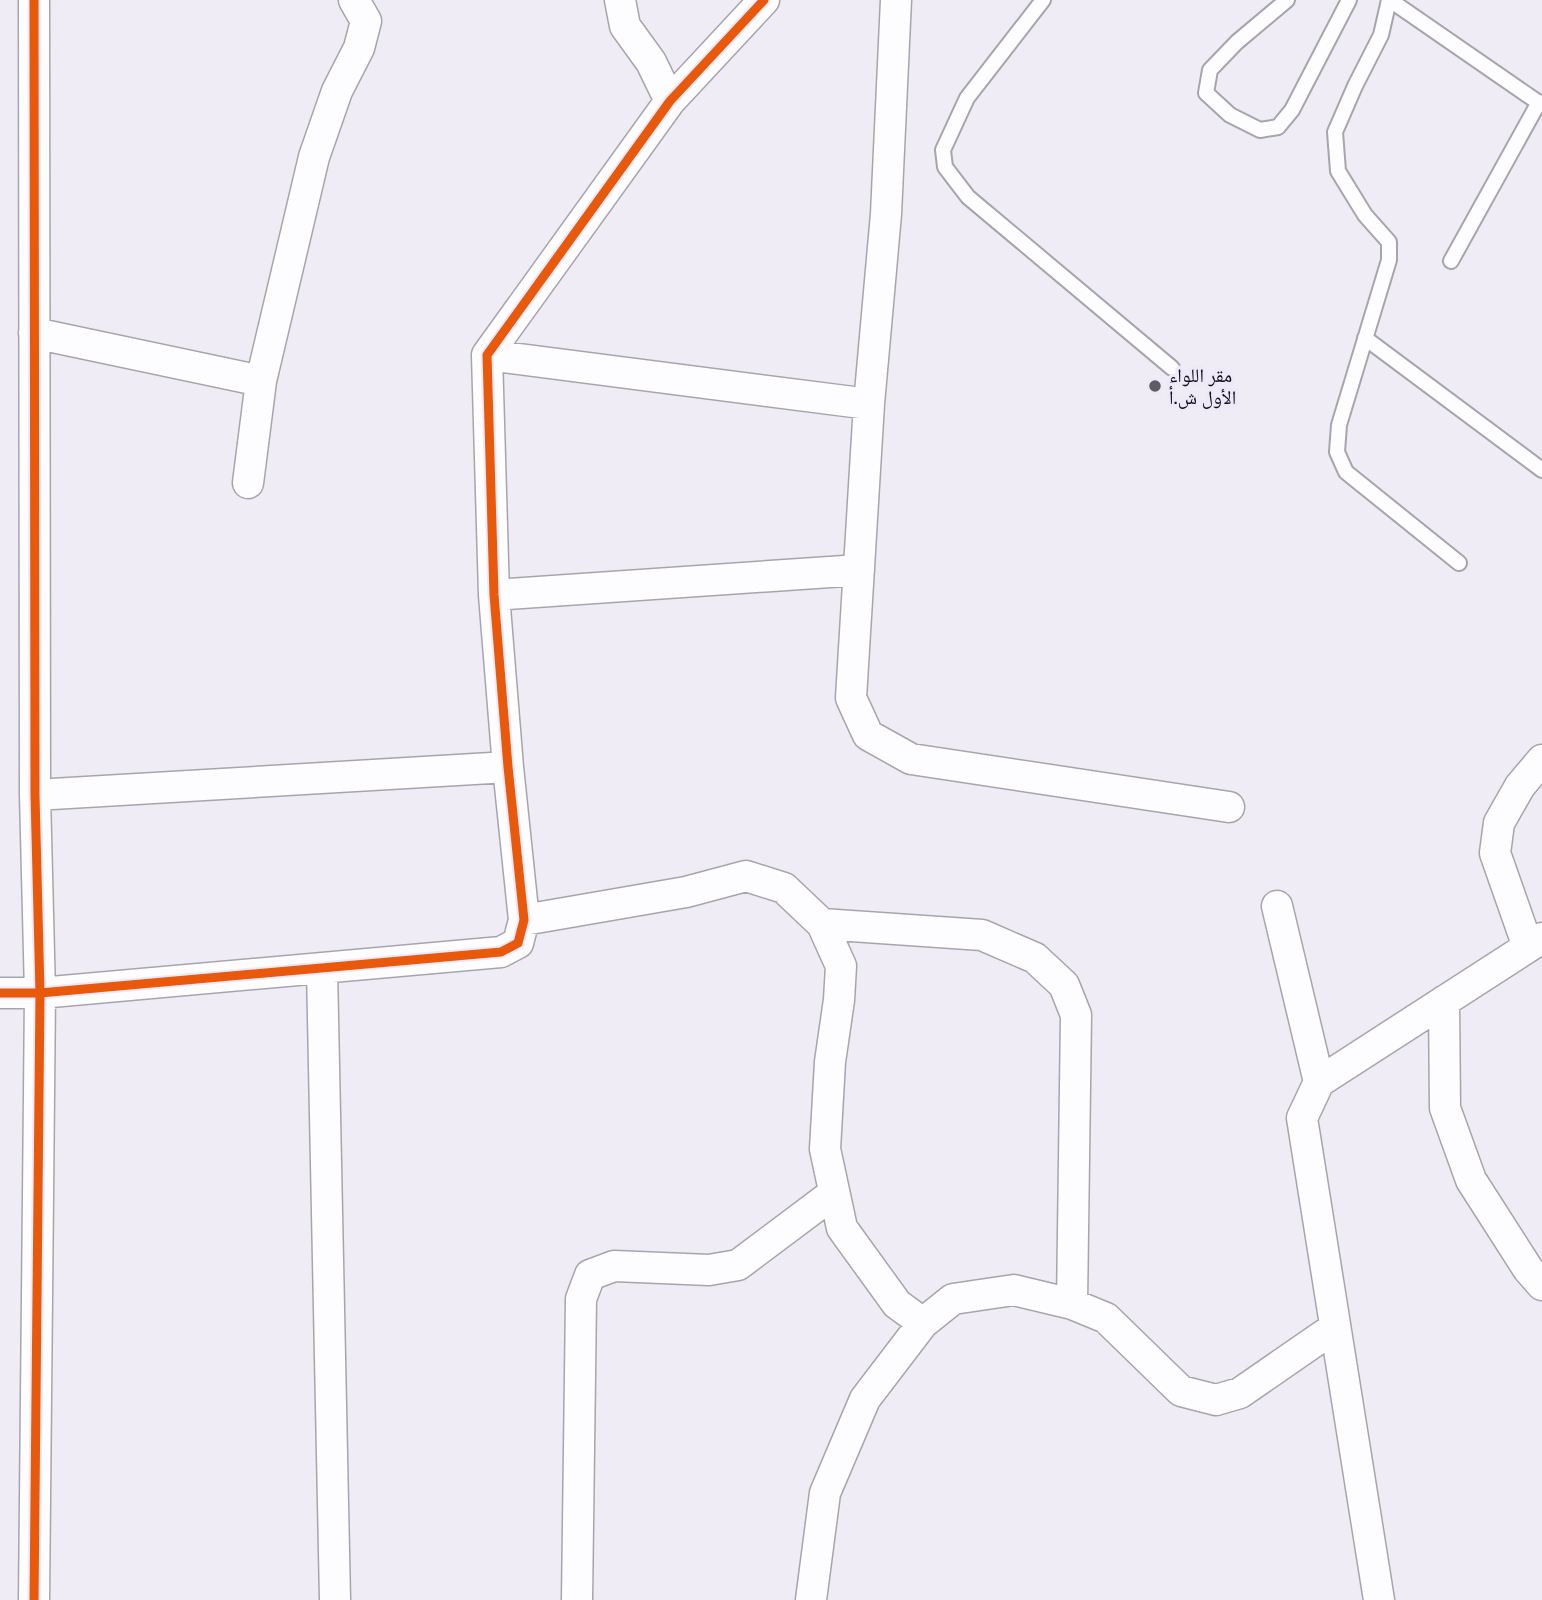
<svg xmlns="http://www.w3.org/2000/svg" width="1542" height="1600" viewBox="0 0 1542 1600" font-family="'Public Sans','Noto Naskh Arabic',sans-serif">
<style>
.lines{fill:none;stroke-linecap:round;stroke-linejoin:round}
.service-casing{stroke:#a7a5ac;stroke-width:18}
.minor-casing{stroke:#a7a5ac;stroke-width:33}
.service{stroke:#fdfcfe;stroke-width:14}
.minor{stroke:#fdfcfe;stroke-width:30}
.cycleway-casing{stroke:#ede9f9;stroke-width:13}
.cycleway{stroke:#e8590c;stroke-width:9}
.poi-dot{fill:#5d5c62;stroke:#ede9f9;stroke-width:2.5}
.labels{text-anchor:middle;stroke-width:7;stroke-linejoin:round;paint-order:stroke}
.poi-label{font-size:19px;fill:#0f0e13;stroke:#ede9f9;text-anchor:start}
</style>
<rect width="100%" height="100%" fill="#efecf6"/>
<g class="lines">
<defs>
<path id="service" d="M 1043,0 L 967,98 L 943,150 L 945,167 L 968,197 L 1172,368
M 1287,0 L 1237,42 L 1210,70 L 1206,93 L 1230,115 L 1260,130 L 1278,127 L 1292,110 L 1349,0
M 1389,0 L 1381,35 L 1355,86 L 1335,132 L 1338,171 L 1365,215 L 1389,242 L 1389,260 L 1339,425 L 1337,452 L 1346,472 L 1459,563
M 1390,0 L 1542,105
M 1451,261 L 1539,102
M 1365,338 L 1542,470"/>
<path id="minor" d="M 34,0 L 35,795 L 40,993 L 34,1600
M 620,0 L 625,26 L 651,62 L 670,101
M 896,0 L 886,214 L 869,404 L 851,698 L 868,735 L 911,759 L 1229,807
M 34,333 L 261,381
M 487,355 L 869,404
M 248,483 L 261,381 L 314,157 L 337,91 L 359,48 L 366,21 L 354,0
M 494,595 L 859,570
M 35,795 L 508,767
M 1277,906 L 1319,1082
M 524,920 L 686,892 L 746,876 L 784,888 L 822,924 L 841,966 L 839,1000 L 830,1062 L 825,1149 L 842,1228 L 897,1304 L 923,1323
M 822,924 L 982,935 L 1035,958 L 1064,985 L 1076,1015 L 1072,1304
M 1528,947 L 1495,853 L 1499,823 L 1520,786 L 1542,760
M 322,969 L 335,1600
M 0,993 L 40,993 L 501,952 L 518,943 L 524,920 L 508,767 L 494,595 L 487,355 L 670,101 L 764,0
M 1444,1001 L 1445,1108 L 1471,1180 L 1528,1269 L 1542,1285
M 577,1600 L 581,1299 L 590,1275 L 614,1266 L 709,1270 L 738,1265 L 834,1193
M 811,1600 L 825,1493 L 865,1399 L 923,1323 L 953,1299 L 1014,1290 L 1072,1304 L 1106,1318 L 1181,1391 L 1216,1400 L 1240,1393 L 1334,1328
M 1379,1600 L 1302,1118 L 1319,1082 L 1542,938"/>
</defs>
<use href="#service" class="service-casing"/>
<use href="#minor" class="minor-casing"/>
<use href="#service" class="service"/>
<use href="#minor" class="minor"/>
<defs>
<path id="cycleway" d="M 34,0 L 35,795 L 40,993 L 34,1600
M 0,993 L 40,993 L 501,952 L 518,943 L 524,920 L 508,767 L 494,595 L 487,355 L 670,101 L 764,0"/>
</defs>
<use href="#cycleway" class="cycleway-casing"/>
<use href="#cycleway" class="cycleway"/>
</g>
<circle class="poi-dot" cx="1155" cy="386" r="7"/>
<g class="labels">
<g class="poi-label">
<text x="1169" y="382">مقر اللواء<tspan x="1169" dy="22">الأول ش.أ</tspan></text>
</g>
</g>
</svg>
